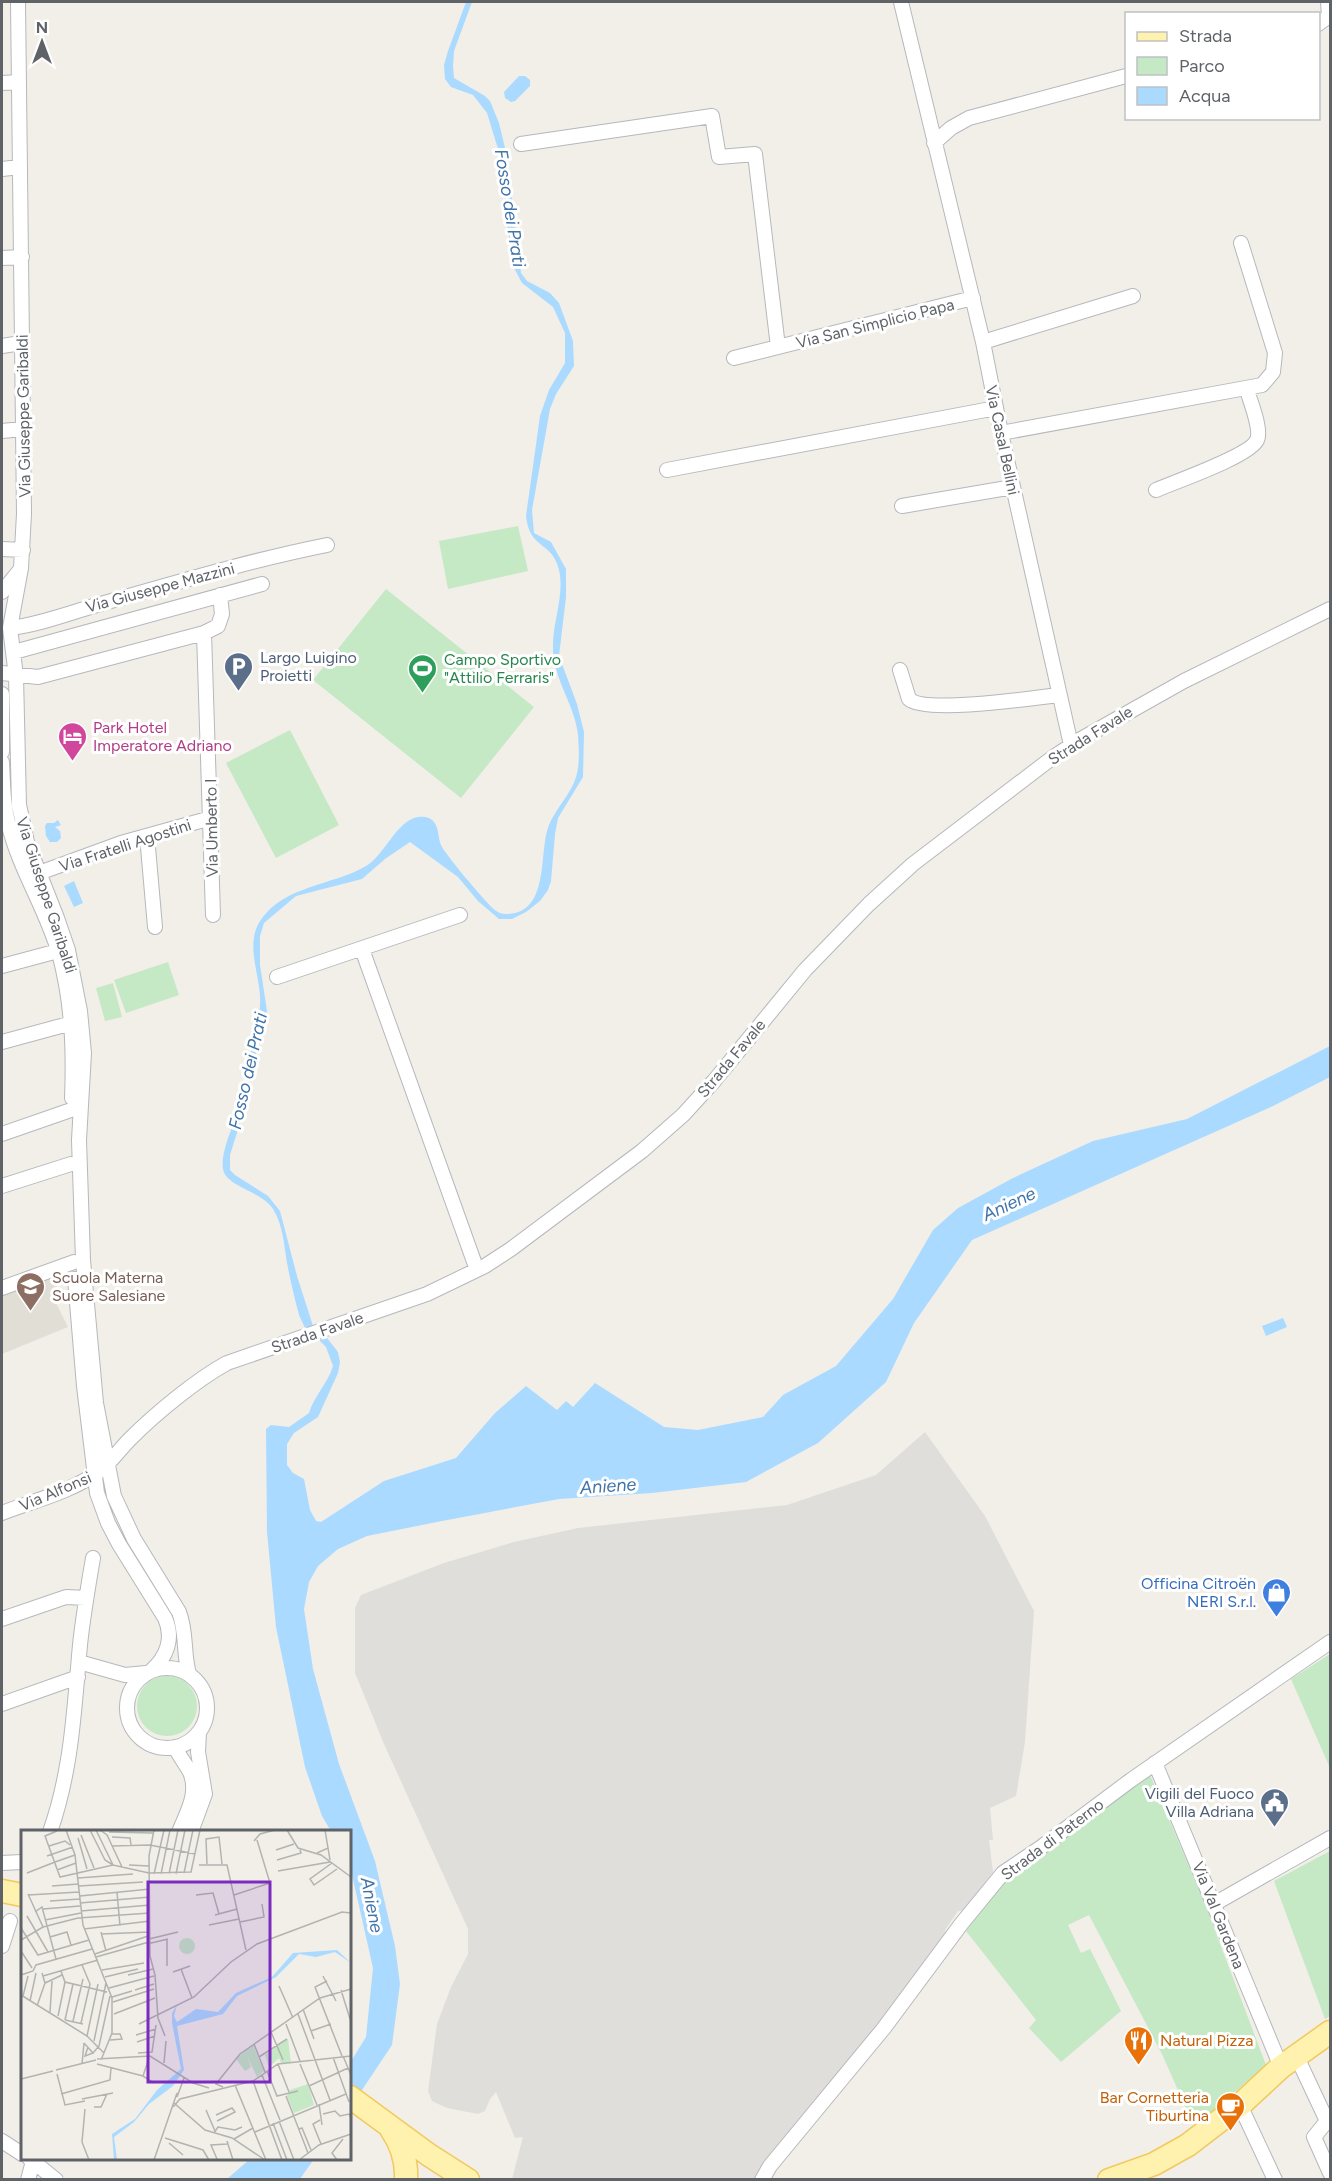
<svg xmlns="http://www.w3.org/2000/svg" width="1332" height="2181" viewBox="0 0 1332 2181" font-family="Figtree,sans-serif">
<style>
.industrial{fill:#e0deda}
.education{fill:#e1ded6}
.green{fill:#c5e8c5}
.water{fill:#aadaff}
.lines{fill:none;stroke-linecap:round;stroke-linejoin:round}
.minor-casing{stroke:#b5b8bc;stroke-width:16}
.primary-casing{stroke:#f2c960;stroke-width:25}
.minor{stroke:#fff;stroke-width:14}
.primary{stroke:#fff2af;stroke-width:22}
.labels{text-anchor:middle;stroke-width:6;stroke-linejoin:round;paint-order:stroke}
.street-label{font-size:16px;fill:#5f6368;stroke:#fff}
.service-label{font-size:16px;fill:#4e5e75;stroke:#fff;text-anchor:start}
.leisure-label{font-size:16px;fill:#27864d;stroke:#fff;text-anchor:start}
.hotel-label{font-size:16px;fill:#b23c85;stroke:#fff;text-anchor:start}
.education-label{font-size:16px;fill:#785e54;stroke:#fff;text-anchor:start}
.shop-label{font-size:16px;fill:#366cbe;stroke:#fff;text-anchor:end}
.food-label{font-size:16px;fill:#c56008;stroke:#fff;text-anchor:start}
.water-label{font-size:18px;font-style:italic;fill:#4174aa;stroke:#fff}
.inset-road{fill:none;stroke:#b3b3b1;stroke-width:1.5}
.view{fill:#7b2cbf;fill-opacity:0.15;stroke:#7b2cbf;stroke-width:3}
.inset-edge{fill:none;stroke:#5f6368;stroke-width:3}
</style>
<rect width="100%" height="100%" fill="#f1efe8"/>
<path class="industrial" d="M 925,1432 L 985,1516 L 1034,1611 L 1025,1742 L 1016,1796 L 990,1808 L 993,1840 L 989,1840 L 993,1872 L 965,1910 L 958,1911 L 945,1930 L 946,1935 L 887,2016 L 762,2167 L 755,2179 L 512,2179 L 523,2137 L 515,2138 L 496,2092 L 490,2099 L 485,2111 L 478,2114 L 447,2108 L 432,2101 L 428,2091 L 437,2024 L 451,1987 L 468,1954 L 468,1929 L 384,1744 L 355,1673 L 355,1608 L 361,1595 L 444,1563 L 514,1542 L 578,1528 L 787,1505 L 876,1475 Z"/>
<path class="education" d="M 54,1277 L 59,1280 L 53,1297 L 68,1327 L 2,1354 L 2,1295 Z"/>
<path class="green" d="M 518,526 L 528,571 L 448,589 L 439,541 Z
M 386,589 L 534,707 L 461,798 L 313,680 Z
M 290,730 L 339,825 L 276,858 L 226,763 Z
M 168,962 L 179,995 L 126,1013 L 114,980 Z
M 113,983 L 122,1017 L 105,1021 L 96,988 Z
M 1330,1654 L 1330,1768 L 1291,1679 Z
M137 1706a30 30 0 1 1 60 0a30 30 0 1 1-60 0Z
M 1150,1775 L 1205,1904 L 1266,2065 L 1207,2116 L 1192,2122 L 1162,2054 L 1089,1915 L 1068,1925 L 1081,1953 L 1090,1949 L 1121,2011 L 1061,2062 L 1029,2028 L 1036,2020 L 966,1931 L 1003,1881 L 1073,1833 L 1138,1781 Z
M 1330,1851 L 1330,2016 L 1325,2019 L 1274,1881 Z"/>
<path class="water" d="M 466,2 L 472,2 L 454,51 L 453,66 L 454,78 L 485,96 L 490,101 L 499,123 L 506,152 L 521,273 L 527,281 L 550,293 L 559,303 L 573,341 L 574,366 L 556,394 L 550,409 L 532,510 L 534,533 L 551,542 L 566,569 L 566,597 L 559,656 L 577,704 L 584,732 L 583,777 L 558,818 L 555,834 L 551,881 L 548,890 L 540,901 L 526,912 L 512,919 L 499,919 L 478,901 L 458,877 L 410,842 L 385,859 L 362,879 L 296,896 L 264,923 L 260,936 L 260,965 L 267,1011 L 260,1033 L 246,1104 L 230,1155 L 230,1170 L 235,1175 L 268,1196 L 280,1211 L 297,1276 L 313,1326 L 305,1328 L 299,1315 C 295,1299 291,1284 288,1268 C 284,1249 284,1226 273,1209 C 262,1191 226,1187 223,1169 C 220,1152 235,1122 240,1105 C 247,1082 250,1058 254,1034 C 256,1024 260,1014 260,1004 C 262,978 244,946 260,921 C 284,885 332,886 366,866 C 385,855 396,821 418,817 C 423,816 431,817 434,822 C 439,828 438,838 441,845 C 444,853 488,905 495,910 C 499,913 502,914 506,914 C 551,914 538,851 549,825 C 556,808 571,794 576,777 C 580,764 579,749 578,735 C 575,705 553,679 553,648 C 552,623 565,595 559,570 C 552,540 530,551 526,516 L 540,416 L 549,390 L 565,363 L 565,333 L 553,307 L 522,283 L 514,268 L 507,224 L 499,152 L 487,113 L 473,95 L 451,87 L 445,79 L 444,65 L 448,51 Z
M 519,76 L 525,76 L 530,80 L 530,86 L 515,101 L 511,102 L 505,98 L 504,92 Z
M 58,820 L 61,825 L 55,827 L 60,831 L 61,838 L 57,842 L 50,842 L 46,836 L 45,826 L 47,823 L 54,823 Z
M 74,881 L 83,903 L 74,907 L 64,886 Z
M 1330,1046 L 1330,1077 L 1273,1106 L 972,1240 L 914,1323 L 886,1382 L 818,1443 L 746,1482 L 652,1493 L 559,1499 L 442,1521 L 367,1536 L 338,1549 L 318,1566 L 309,1582 L 304,1609 L 313,1669 L 339,1764 L 375,1861 L 395,1946 L 400,1984 L 392,2045 L 350,2108 L 350,2063 L 366,2037 L 373,1968 L 350,1866 L 350,1832 L 331,1831 L 322,1816 L 305,1767 L 276,1627 L 267,1532 L 266,1429 L 271,1425 L 289,1427 L 309,1413 C 314,1396 328,1383 333,1366 L 326,1347 L 319,1340 L 327,1338 L 338,1352 L 340,1362 L 338,1373 L 318,1417 L 294,1433 L 287,1444 L 287,1465 L 293,1473 L 304,1479 L 310,1510 L 316,1521 L 321,1522 L 384,1481 L 456,1458 L 495,1413 L 526,1386 L 557,1410 L 566,1401 L 573,1407 L 595,1383 L 664,1427 L 698,1430 L 763,1417 L 783,1395 L 836,1366 L 893,1299 L 933,1230 L 958,1208 L 1013,1178 L 1093,1141 L 1187,1119 Z
M 1283,1318 L 1287,1327 L 1266,1336 L 1262,1326 Z
M 250,2159 L 250,2158 L 314,2159 L 300,2179 L 227,2179 Z"/>
<g class="lines">
<defs>
<path id="minor" d="M 18,2 L 24,514 L 21,568 L 10,628 L 16,676 L 19,805 L 27,842 L 57,918 L 68,950 L 80,1011 L 84,1053 L 79,1140 L 83,1260 L 96,1403 L 114,1496 L 134,1539 L 179,1612 C 187,1632 183,1653 189,1674
M 901,2 L 983,342 L 1001,433 L 1071,745
M 1318,24 L 1329,16 L 1328,2
M 2,83 L 19,82
M 934,143 L 951,128 L 969,118 L 1126,76
M 521,144 L 712,116 L 719,157 L 755,154 L 778,347
M 2,169 L 20,167
M 2,258 L 22,257
M 983,342 L 1133,296
M 2,346 L 21,343
M 734,358 L 973,298
M 2,431 L 22,429
M 1001,433 L 1262,385 L 1273,372 L 1275,353 L 1241,243
M 667,470 L 996,408
M 1156,490 C 1174,482 1250,456 1257,440 C 1262,429 1250,401 1247,390
M 902,506 L 1013,487
M 2,549 L 23,550
M 2,592 L 20,570
M 10,628 C 40,625 75,611 104,603 C 178,582 252,560 327,545
M 204,633 L 213,915
M 14,652 L 262,584
M 900,670 L 909,699 C 925,714 1033,698 1059,695
M 2,673 L 38,677 L 204,633 L 218,626 L 222,614 L 220,595
M 2,694 L 2,752
M 2,762 C 3,783 3,805 9,826 C 20,870 46,909 59,953 C 72,1001 74,1048 72,1098
M 147,836 L 155,927
M 39,873 L 121,843 L 211,818
M 362,949 L 477,1270
M 2,966 L 58,951
M 277,977 L 460,915
M 2,1042 L 72,1023
M 2,1134 L 71,1110
M 2,1186 L 71,1164
M 75,1279 L 84,1386 L 97,1493 L 108,1523 L 119,1544 L 165,1618 C 174,1638 167,1657 151,1671
M 2,1288 L 74,1262
M 2,1513 C 33,1501 71,1492 98,1472 C 111,1463 119,1450 130,1439 C 155,1414 196,1380 227,1363 L 427,1294 L 485,1266 L 511,1249 L 642,1151 L 683,1115 L 714,1081 L 805,970 L 869,904 L 913,864 L 1052,758 L 1081,739 L 1184,681 L 1330,609
M 2,1619 L 66,1597 L 86,1598
M 79,1662 L 125,1675 L 146,1673
M127 1708a40 40 0 1 1 80 0a40 40 0 1 1-80 0Z
M 2,1704 L 78,1677
M 175,1747 C 179,1756 185,1763 190,1772 C 199,1793 187,1812 179,1832
M 1155,1763 L 1281,2067
M 50,1832 C 72,1769 74,1710 80,1645 C 83,1616 88,1587 93,1558
M 191,1832 L 205,1794 L 198,1752 L 199,1732
M 2,1863 L 22,1862
M 1214,1904 L 1330,1838
M 2,1946 L 10,1921
M 1296,2055 L 1327,2121 L 1314,2137 L 1330,2173
M 1240,2105 L 1275,2180
M 2,2141 L 22,2154
M 29,2158 L 56,2180
M 28,2180 L 33,2161
M 762,2180 L 770,2166 L 884,2028 L 962,1923 L 1003,1873 L 1040,1848 L 1131,1780 L 1330,1642"/>
<path id="primary" d="M 2,1891 L 22,1895
M 350,2097 L 429,2155 L 468,2180
M 391,2129 C 402,2145 407,2161 406,2180
M 1109,2180 L 1154,2164 L 1188,2145 L 1240,2105 L 1281,2067 L 1330,2032"/>
</defs>
<use href="#minor" class="minor-casing"/>
<use href="#primary" class="primary-casing"/>
<use href="#minor" class="minor"/>
<use href="#primary" class="primary"/>
</g>
<defs>
<symbol id="parking-pin" viewBox="-11 -11 22 30"><path d="M0 17L-7.5 6A9.5 9.5 0 1 1 7.5 6Z" fill="#5c6f8a" stroke="#fff"/><path d="M-3.5-5.5H1a3.5 3.5 0 0 1 0 7H-1V5.5H-3.5ZM-1-3.4V-.6H.8a1.4 1.4 0 0 0 0-2.8Z" fill="#fff"/></symbol>
<symbol id="stadium-pin" viewBox="-11 -11 22 30"><path d="M0 17L-7.5 6A9.5 9.5 0 1 1 7.5 6Z" fill="#2e9e5b" stroke="#fff"/><path d="M0-5a6.5 5 0 1 0 0 10a6.5 5 0 1 0 0-10ZM-3.5-1.8h7v3.6h-7Z" fill="#fff"/></symbol>
<symbol id="hotel-pin" viewBox="-11 -11 22 30"><path d="M0 17L-7.5 6A9.5 9.5 0 1 1 7.5 6Z" fill="#d1479c" stroke="#fff"/><path d="M-6-4.5h1.5V1H6V5H4.5V3h-9V5H-6ZM-4 0a1.8 1.8 0 1 1 3.6 0ZM.5 0V-2.5h3Q6-2.5 6 0Z" fill="#fff"/></symbol>
<symbol id="school-pin" viewBox="-11 -11 22 30"><path d="M0 17L-7.5 6A9.5 9.5 0 1 1 7.5 6Z" fill="#8d6e63" stroke="#fff"/><path d="M0-5L7-2L0 1L-7-2ZM-4 1L0 2.5L4 1V4Q0 6-4 4Z" fill="#fff"/></symbol>
<symbol id="shop-pin" viewBox="-11 -11 22 30"><path d="M0 17L-7.5 6A9.5 9.5 0 1 1 7.5 6Z" fill="#3f7fe0" stroke="#fff"/><path d="M-5-2.5h2.3a2.7 3.5 0 0 1 5.4 0H5L5.5 6h-11ZM-1.5-2.5h3a1.5 2.3 0 0 0-3 0Z" fill="#fff"/></symbol>
<symbol id="civic-pin" viewBox="-11 -11 22 30"><path d="M0 17L-7.5 6A9.5 9.5 0 1 1 7.5 6Z" fill="#5c6f8a" stroke="#fff"/><path d="M-.6-6.5H3V-4.5H.6V-3L4-1V1h2V6H-6V1h2V-1L-.6-3ZM-1.2 2.5V6h2.4V2.5Z" fill="#fff"/></symbol>
<symbol id="restaurant-pin" viewBox="-11 -11 22 30"><path d="M0 17L-7.5 6A9.5 9.5 0 1 1 7.5 6Z" fill="#e8710a" stroke="#fff"/><path d="M-5-6h1v4h1v-4h1v4h1v-4h1v5L-1.5 .5V6h-2V.5L-5-1ZM5-6V6H3V1.5H1.5Q1.5-4 5-6Z" fill="#fff"/></symbol>
<symbol id="cafe-pin" viewBox="-11 -11 22 30"><path d="M0 17L-7.5 6A9.5 9.5 0 1 1 7.5 6Z" fill="#e8710a" stroke="#fff"/><path d="M-5.5-4.5H6V0H3Q3 3.5 0 3.5H-2.5Q-5.5 3.5-5.5 0ZM3-3.2v2h1.7v-2ZM-6 4.5H4V6H-6Z" fill="#fff"/></symbol>
</defs>
<g fill-rule="evenodd">
<use href="#parking-pin" x="222" y="650" width="33" height="45"/>
<use href="#stadium-pin" x="406" y="652" width="33" height="45"/>
<use href="#hotel-pin" x="56" y="720" width="33" height="45"/>
<use href="#school-pin" x="14" y="1270" width="33" height="45"/>
<use href="#shop-pin" x="1260" y="1576" width="33" height="45"/>
<use href="#civic-pin" x="1258" y="1786" width="33" height="45"/>
<use href="#restaurant-pin" x="1122" y="2024" width="33" height="45"/>
<use href="#cafe-pin" x="1214" y="2090" width="33" height="45"/>
</g>
<g class="labels">
<g class="street-label">
<text transform="translate(875 323) rotate(-14)" y="6">Via San Simplicio Papa</text>
<text transform="translate(23 416) rotate(-91)" y="6">Via Giuseppe Garibaldi</text>
<text transform="translate(1003 440) rotate(78)" y="6">Via Casal Bellini</text>
<text transform="translate(160 587) rotate(-15)" y="6">Via Giuseppe Mazzini</text>
<text transform="translate(1090 735) rotate(-32)" y="6">Strada Favale</text>
<text transform="translate(211 828) rotate(-91)" y="6">Via Umberto I</text>
<text transform="translate(125 845) rotate(-18)" y="6">Via Fratelli Agostini</text>
<text transform="translate(47 895) rotate(72)" y="6">Via Giuseppe Garibaldi</text>
<text transform="translate(731 1058) rotate(-50)" y="6">Strada Favale</text>
<text transform="translate(317 1332) rotate(-19)" y="6">Strada Favale</text>
<text transform="translate(55 1491) rotate(-23)" y="6">Via Alfonsi</text>
<text transform="translate(1052 1839) rotate(-37)" y="6">Strada di Paterno</text>
<text transform="translate(1219 1915) rotate(68)" y="6">Via Val Gardena</text>
</g>
<g class="service-label">
<text x="260" y="663">Largo Luigino<tspan x="260" dy="18">Proietti</tspan></text>
<text x="1254" y="1799" text-anchor="end">Vigili del Fuoco<tspan x="1254" dy="18">Villa Adriana</tspan></text>
</g>
<g class="leisure-label">
<text x="444" y="665">Campo Sportivo<tspan x="444" dy="18">"Attilio Ferraris"</tspan></text>
</g>
<g class="hotel-label">
<text x="93" y="733">Park Hotel<tspan x="93" dy="18">Imperatore Adriano</tspan></text>
</g>
<g class="education-label">
<text x="52" y="1283">Scuola Materna<tspan x="52" dy="18">Suore Salesiane</tspan></text>
</g>
<g class="shop-label">
<text x="1256" y="1589">Officina Citroën<tspan x="1256" dy="18">NERI S.r.l.</tspan></text>
</g>
<g class="food-label">
<text x="1160" y="2046">Natural Pizza</text>
<text x="1209" y="2103" text-anchor="end">Bar Cornetteria<tspan x="1209" dy="18">Tiburtina</tspan></text>
</g>
<g class="water-label">
<text transform="translate(510 208) rotate(81)" y="6">Fosso dei Prati</text>
<text transform="translate(248 1071) rotate(-77)" y="6">Fosso dei Prati</text>
<text transform="translate(1009 1204) rotate(-25)" y="6">Aniene</text>
<text transform="translate(608 1486) rotate(-4)" y="6">Aniene</text>
<text transform="translate(372 1905) rotate(79)" y="6">Aniene</text>
</g>
</g>
<g transform="translate(21 1830)">
<rect width="330" height="330" fill="#f1efe8"/>
<path d="M158 116a8 8 0 1 1 16 0a8 8 0 1 1-16 0ZM 267,209 L 270,233 L 260,233 L 258,228 L 248,237 L 244,225 ZM 232,215 L 243,241 L 236,247 L 227,228 L 230,237 L 224,241 L 215,229 ZM 287,254 L 293,275 L 273,283 L 266,266 L 269,260 Z" fill="#c5e8c5"/>
<path d="M 316,120 L 330,133 L 314,122 L 295,127 L 278,124 L 255,147 L 216,166 L 202,184 L 156,196 L 163,240 L 152,256 L 128,274 L 113,292 L 93,307 L 96,330 L 93,330 L 91,304 L 114,289 L 136,260 L 160,239 L 151,193 L 151,183 L 156,175 L 153,186 L 156,192 L 175,179 L 197,182 L 215,163 L 251,147 L 272,123 Z" fill="#aadaff"/>
<path class="inset-road" d="M 45,0 L 54,25 L 62,95 L 91,168 L 91,203 L 80,230M 69,0 L 84,30 L 92,35M 75,0 L 92,35M 79,0 L 86,5 L 101,37M 133,0 L 128,26 L 129,126 L 134,145 L 137,188 L 144,206M 266,0 L 277,18 L 300,25 L 330,47M 304,0 L 307,18M 36,1 L 24,6 L 39,47 L 92,35 L 128,43M 88,2 L 132,3M 60,5 L 73,38M 91,7 L 109,8 L 110,15M 57,8 L 66,39M 233,11 L 239,4 L 254,0M 28,16 L 44,11 L 49,15M 91,16 L 129,15 L 174,24M 255,20 L 273,14M 296,23 L 307,18 L 309,30M 26,26 L 52,17M 256,30 L 280,23 L 279,20M 34,32 L 54,25M 311,33 L 289,49 L 293,55 L 316,39M 186,34 L 185,9 L 198,7 L 201,34M 108,35 L 128,36M 178,35 L 206,35 L 225,120M 36,40 L 55,33M 257,41 L 309,32M 6,43 L 34,32M 128,43 L 170,42 L 179,0M 163,43 L 172,0M 133,44 L 143,0M 140,44 L 149,0M 148,44 L 157,0M 155,44 L 164,0M 57,48 L 112,44M 31,56 L 57,54M 58,56 L 122,52M 96,62 L 99,96M 7,64 L 22,97M 7,65 L 58,62M 175,65 L 192,63 L 198,84M 213,65 L 249,53 L 236,10M 59,66 L 129,59M 29,71 L 59,69M 59,73 L 129,67M 22,79 L 59,76M 60,81 L 129,75M 14,82 L 21,77 L 35,129M 194,85 L 216,79M 6,86 L 27,122M 24,90 L 60,83M 219,92 L 243,87 L 241,74M 188,95 L 218,89M 0,98 L 17,125 L 68,110M 63,99 L 129,91M 80,102 L 85,121M 80,104 L 129,102M 29,107 L 46,102 L 50,115M 128,109 L 157,102M 0,110 L 22,97 L 57,88 L 129,83M 146,110 L 146,136M 126,114 L 147,109M 0,121 L 11,138M 74,124 L 127,106M 75,127 L 128,112M 160,139 L 171,168M 81,140 L 123,133M 40,141 L 44,152 L 86,162M 152,142 L 169,136M 0,145 L 12,141 L 15,135 L 71,119M 107,145 L 132,139M 22,146 L 77,130M 302,146 L 315,171M 84,147 L 117,139M 306,151 L 294,157 L 321,226M 24,153 L 41,145M 258,156 L 272,188M 88,158 L 133,146M 114,160 L 133,154M 320,160 L 330,192M 0,165 L 66,206 L 83,223M 2,166 L 7,146M 91,167 L 111,161M 9,171 L 15,143M 92,172 L 133,159M 16,176 L 24,153 L 21,143M 282,179 L 293,209M 29,182 L 31,151M 93,184 L 134,168M 277,184 L 309,270M 37,186 L 44,152M 44,190 L 62,194M 44,190 L 52,154M 52,191 L 62,149M 60,193 L 69,154 L 61,135M 118,194 L 173,167 L 210,132 L 236,114 L 321,82 L 330,83M 265,194 L 279,231M 290,201 L 310,194M 250,202 L 262,230M 115,205 L 135,199M 66,206 L 77,154M 89,210 L 101,209 L 99,204 L 91,204M 73,211 L 85,153M 116,212 L 134,206M 63,213 L 72,223 L 78,216 L 89,166M 233,214 L 244,242M 67,217 L 64,226 L 72,223M 117,223 L 131,222 L 135,195M 322,226 L 330,245M 238,227 L 266,209M 312,227 L 328,272M 76,229 L 129,226 L 172,253 L 188,258M 143,233 L 145,211M 61,234 L 63,213M 76,234 L 122,246 L 133,253M 257,234 L 268,262M 279,234 L 296,275M 35,240 L 75,230M 246,241 L 256,266 L 277,261M 36,244 L 44,275 L 64,271M 241,245 L 259,290M 122,246 L 128,228M 0,249 L 32,241M 232,251 L 261,330M 214,255 L 245,330M 288,256 L 327,238M 202,257 L 195,254 L 219,224 L 299,168 L 330,159M 40,264 L 89,250 L 90,238M 265,266 L 287,323M 156,267 L 163,248M 61,269 L 92,263M 153,273 L 184,300 L 211,308 L 244,330M 298,274 L 301,295M 73,277 L 80,277 L 86,264M 152,277 L 159,269 L 232,251 L 257,234 L 330,226M 64,279 L 61,312 L 68,330M 185,280 L 194,301M 302,284 L 314,281 L 319,286 L 328,284 L 330,288M 195,285 L 211,278 L 214,282 L 196,291M 299,290 L 292,294 L 300,314M 258,291 L 273,330M 252,293 L 266,330M 278,299 L 281,298 L 290,320M 234,302 L 325,264M 193,303 L 197,297 L 214,300 L 221,297M 144,308 L 182,320 L 188,330M 213,309 L 232,298M 206,311 L 212,330M 148,313 L 162,325M 196,329 L 190,315 L 206,314M 133,330 L 156,263M 278,330 L 298,315 L 330,304M 316,330 L 311,323 L 322,309"/>
<path class="view" d="M 127,52 L 249,52 L 249,252 L 127,252 Z"/>
<rect width="330" height="330" class="inset-edge"/>
</g>
<rect width="1332" height="2181" fill="none" stroke="#5f6368" stroke-width="6"/>
<rect x="1125" y="12" width="195" height="108" fill="#ffffff" stroke="#bfc1c3" stroke-width="1.5"/>
<rect x="1137" y="32" width="30" height="9" fill="#fff2af" stroke="#bfc1c3" stroke-width="1.5"/>
<text x="1179" y="42" font-size="18" fill="#5f6368">Strada</text>
<rect x="1137" y="57" width="30" height="18" fill="#c5e8c5" stroke="#bfc1c3" stroke-width="1.5"/>
<text x="1179" y="72" font-size="18" fill="#5f6368">Parco</text>
<rect x="1137" y="87" width="30" height="18" fill="#aadaff" stroke="#bfc1c3" stroke-width="1.5"/>
<text x="1179" y="102" font-size="18" fill="#5f6368">Acqua</text>
<g transform="translate(42 42)" stroke="#ffffff" stroke-width="4.5" paint-order="stroke">
<path d="M0-4.5L10 22L0 15L-10 22Z" fill="#5f6368"/>
<text y="-9" font-size="16" font-weight="bold" text-anchor="middle" fill="#5f6368">N</text>
</g>
</svg>
